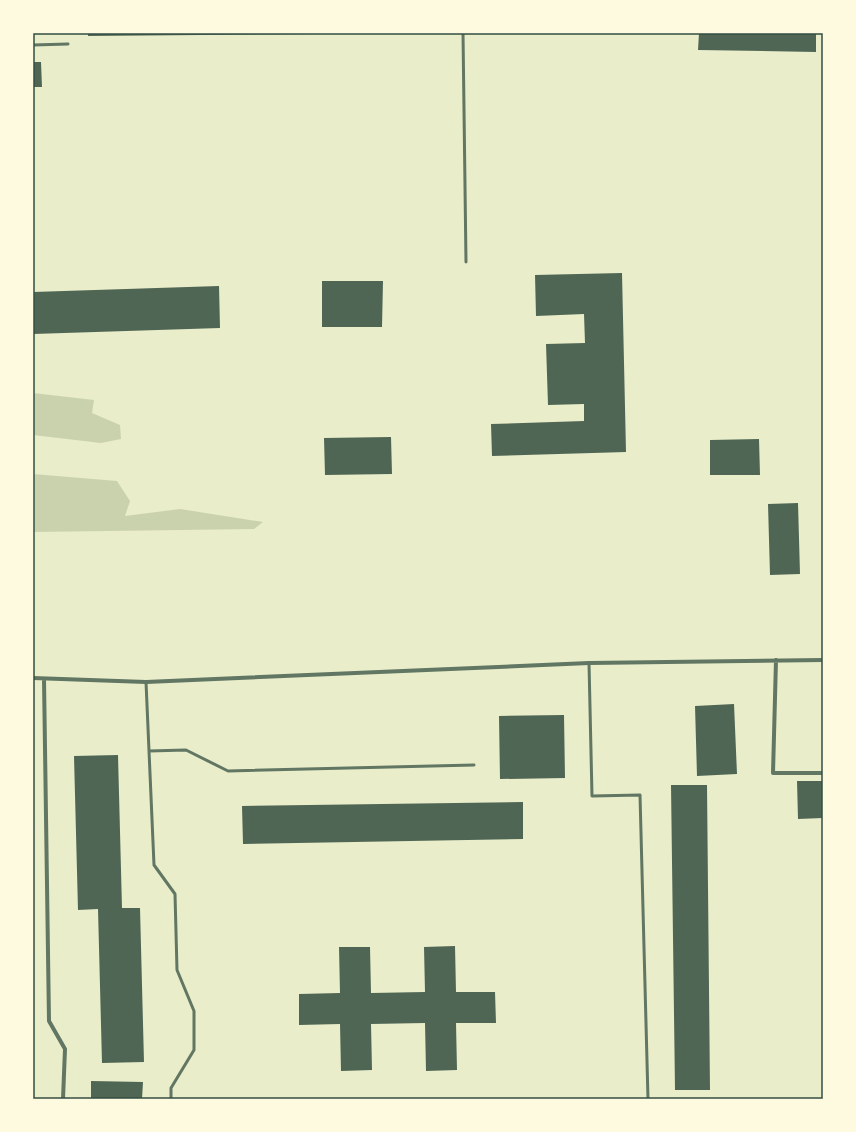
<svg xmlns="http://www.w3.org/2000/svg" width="856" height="1132" viewBox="0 0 856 1132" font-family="'Sofia Sans Condensed',sans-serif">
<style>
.green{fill:#cad2ad}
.building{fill:#4f6655}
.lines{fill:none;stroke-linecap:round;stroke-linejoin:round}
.service{stroke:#617663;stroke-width:3}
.minor{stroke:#617663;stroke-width:4}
.neatline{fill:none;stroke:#344e41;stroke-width:1.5}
</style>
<rect width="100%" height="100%" fill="#e9edc9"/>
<path class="green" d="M 33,393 L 94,400 L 92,413 L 120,425 L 121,439 L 101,443 L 33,435 Z
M 33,474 L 117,481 L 130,501 L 125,516 L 180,509 L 263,522 L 254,529 L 33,532 Z"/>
<path class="building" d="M 88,33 L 321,33 L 321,34 L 88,36 Z
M 699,33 L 816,33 L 816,52 L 698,50 Z
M 33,62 L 41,62 L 42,87 L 33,87 Z
M 622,273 L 626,452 L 492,456 L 491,424 L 584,421 L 584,404 L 548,405 L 546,344 L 585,343 L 584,314 L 536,316 L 535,275 Z
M 322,281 L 383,281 L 382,327 L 322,327 Z
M 219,286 L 220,328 L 33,334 L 33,292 Z
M 391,437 L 392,474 L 325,475 L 324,438 Z
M 759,439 L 760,475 L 710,475 L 710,440 Z
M 798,503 L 800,574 L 770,575 L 768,504 Z
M 734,704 L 737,774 L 697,776 L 695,706 Z
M 564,715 L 565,778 L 500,779 L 499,716 Z
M 118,755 L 122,908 L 140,908 L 144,1062 L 102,1063 L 98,909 L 78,910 L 74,756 Z
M 797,781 L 823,781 L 823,818 L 798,819 Z
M 671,785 L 707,785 L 710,1090 L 675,1090 Z
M 523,802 L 523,839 L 243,844 L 242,806 Z
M 455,946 L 456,992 L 495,992 L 496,1023 L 456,1023 L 457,1070 L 426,1071 L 425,1023 L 371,1024 L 372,1070 L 341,1071 L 340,1024 L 299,1025 L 299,994 L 340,993 L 339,947 L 370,947 L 371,993 L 425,992 L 424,947 Z
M 91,1081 L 143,1082 L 142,1099 L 91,1099 Z"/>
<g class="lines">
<path class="service" d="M 463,33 L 466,262
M 33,45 L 68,44
M 589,663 L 592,796 L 640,795 L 648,1099
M 146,682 L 154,865 L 175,894 L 177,970 L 194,1011 L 194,1050 L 171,1088 L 171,1099
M 149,751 L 186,750 L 228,771 L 474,765"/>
<path class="minor" d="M 776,660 L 773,773 L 823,773
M 33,678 L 146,682 L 589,663 L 823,660
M 44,679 L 49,1021 L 65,1049 L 63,1099"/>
</g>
<rect width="856" height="1132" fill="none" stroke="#fefae0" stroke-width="68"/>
<rect x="34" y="34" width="788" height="1064" class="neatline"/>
</svg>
